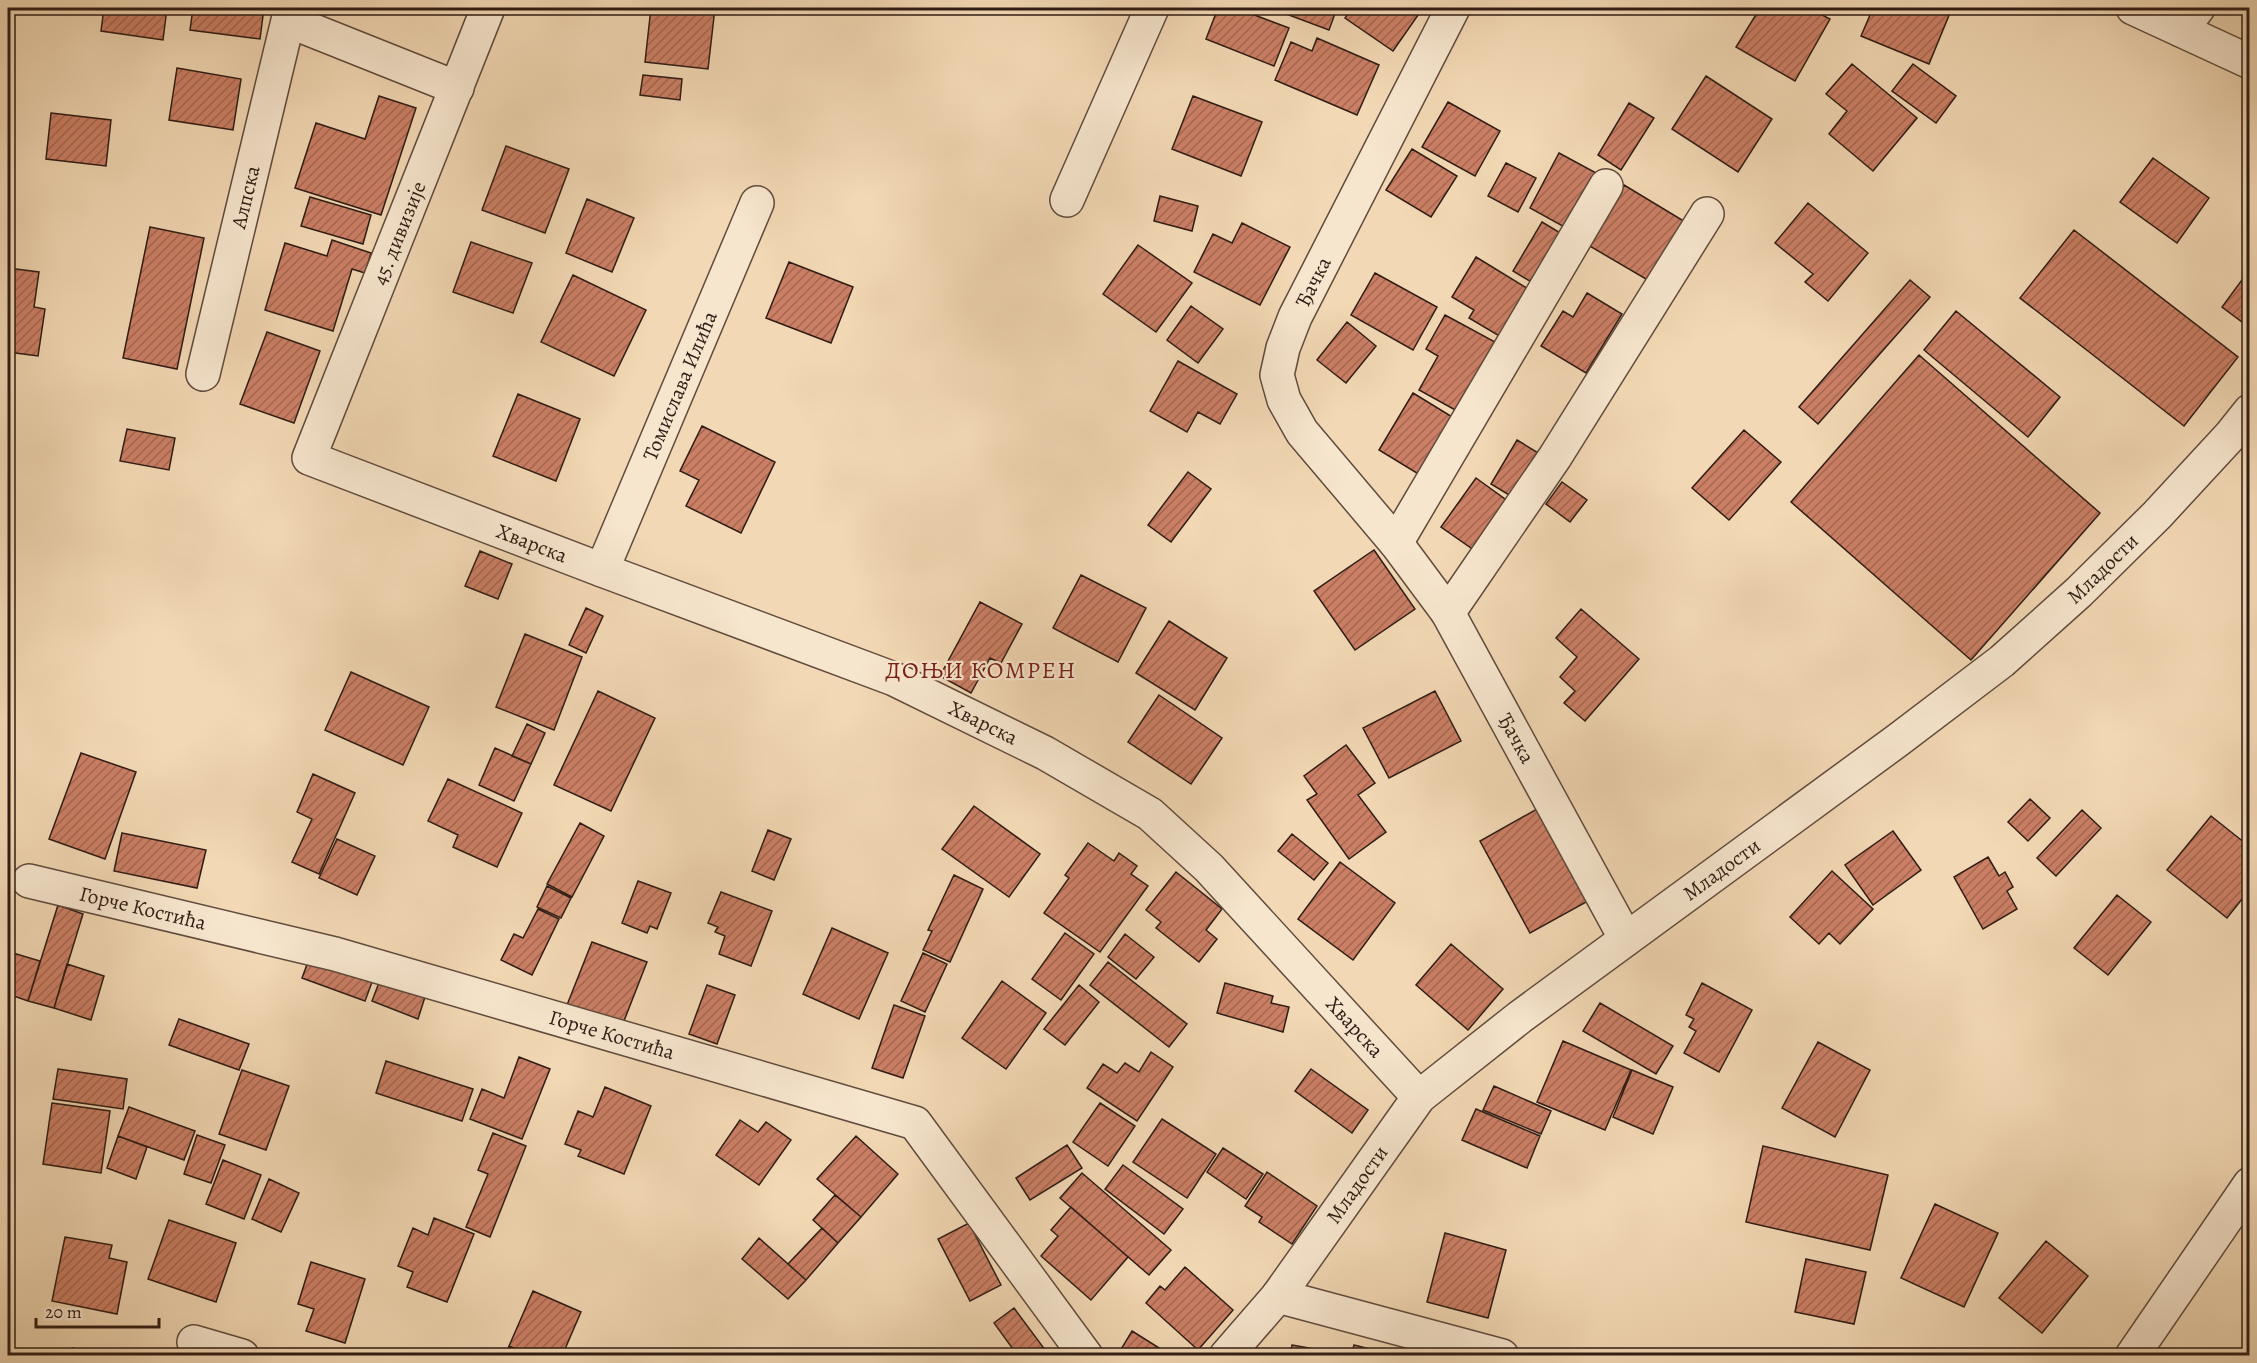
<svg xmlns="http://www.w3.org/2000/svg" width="2257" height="1363" viewBox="0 0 2257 1363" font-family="Alegreya,serif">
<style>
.building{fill:url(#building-hatch);stroke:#2f1c15;stroke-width:1.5}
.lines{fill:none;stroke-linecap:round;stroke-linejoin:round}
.minor-casing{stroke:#604b3d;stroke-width:36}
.minor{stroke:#f7e6ce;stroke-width:33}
.labels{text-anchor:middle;stroke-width:4.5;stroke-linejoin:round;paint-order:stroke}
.street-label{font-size:21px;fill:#2f1c15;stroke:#f7e6ce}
.quarter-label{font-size:24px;letter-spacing:1.5px;fill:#7a1f14;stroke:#f7e6ce}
</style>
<defs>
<pattern id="building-hatch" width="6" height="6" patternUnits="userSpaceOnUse" patternTransform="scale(1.5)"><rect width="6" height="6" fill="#cb7f65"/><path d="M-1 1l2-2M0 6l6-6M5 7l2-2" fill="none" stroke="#a56752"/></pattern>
</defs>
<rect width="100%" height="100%" fill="#f2d8b4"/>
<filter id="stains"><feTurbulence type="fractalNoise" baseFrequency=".00333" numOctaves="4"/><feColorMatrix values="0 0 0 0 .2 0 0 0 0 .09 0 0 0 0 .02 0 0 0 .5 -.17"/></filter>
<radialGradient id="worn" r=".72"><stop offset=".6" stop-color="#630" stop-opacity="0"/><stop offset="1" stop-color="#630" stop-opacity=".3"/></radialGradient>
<path class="building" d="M 104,8 L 167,8 L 163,40 L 101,31 Z
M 193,8 L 264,8 L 260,39 L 190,30 Z
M 651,8 L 715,8 L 708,69 L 645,62 Z
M 1218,8 L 1236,8 L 1289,28 L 1274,66 L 1206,39 Z
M 1270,8 L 1337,8 L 1329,30 Z
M 1352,8 L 1423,8 L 1393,51 L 1345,18 Z
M 1760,8 L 1809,8 L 1830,19 L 1795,81 L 1736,47 Z
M 1873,8 L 1952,8 L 1929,64 L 1861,36 Z
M 1317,38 L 1379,65 L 1357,115 L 1275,80 L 1291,42 L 1312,51 Z
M 1852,64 L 1917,118 L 1873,171 L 1829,134 L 1847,111 L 1826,94 Z
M 1913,64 L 1956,96 L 1936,123 L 1892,91 Z
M 177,68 L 241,79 L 233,130 L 169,120 Z
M 643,75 L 682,79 L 680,100 L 640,95 Z
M 1706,76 L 1772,119 L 1738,172 L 1672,129 Z
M 379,96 L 416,108 L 381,215 L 295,188 L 316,123 L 365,139 Z
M 1193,96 L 1262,122 L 1241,176 L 1172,149 Z
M 1448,102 L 1500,131 L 1475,176 L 1422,147 Z
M 1629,103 L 1654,118 L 1621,170 L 1598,155 Z
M 51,113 L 111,120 L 106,166 L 46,159 Z
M 506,146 L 569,169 L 545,233 L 482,210 Z
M 1412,149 L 1457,176 L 1431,217 L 1386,190 Z
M 1559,153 L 1598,174 L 1568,229 L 1530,208 Z
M 2153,158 L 2209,198 L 2177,243 L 2120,202 Z
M 1506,163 L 1536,178 L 1518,212 L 1488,196 Z
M 1624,185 L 1687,223 L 1651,282 L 1588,245 Z
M 1160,196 L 1198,206 L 1192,231 L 1154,221 Z
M 310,197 L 371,215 L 363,244 L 301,226 Z
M 587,199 L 634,218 L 612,272 L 566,253 Z
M 1808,203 L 1868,253 L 1828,301 L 1805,282 L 1813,274 L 1775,243 Z
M 1542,222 L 1562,234 L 1533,283 L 1513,271 Z
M 1242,223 L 1290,247 L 1260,305 L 1194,272 L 1213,234 L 1232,243 Z
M 150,227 L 204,238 L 177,369 L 123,358 Z
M 2074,230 L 2238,357 L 2184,426 L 2020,298 Z
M 332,240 L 371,253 L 365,273 L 352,269 L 333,331 L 265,310 L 285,243 L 327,256 Z
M 471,242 L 532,263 L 513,313 L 453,292 Z
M 1138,245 L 1192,283 L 1156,332 L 1103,294 Z
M 1476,257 L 1530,290 L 1501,337 L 1469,318 L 1474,310 L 1452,297 Z
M 789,262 L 853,287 L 831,343 L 766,318 Z
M 8,268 L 39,272 L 34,307 L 45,309 L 38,356 L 8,352 Z
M 2250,269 L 2250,328 L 2222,307 Z
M 1375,273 L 1437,307 L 1413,350 L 1351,315 Z
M 573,275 L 646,310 L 614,376 L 541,342 Z
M 1910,280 L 1930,297 L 1818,424 L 1799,407 Z
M 1587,293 L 1622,314 L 1586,373 L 1541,346 L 1563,311 L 1573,317 Z
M 1191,306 L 1223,329 L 1198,363 L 1167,340 Z
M 1956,311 L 2060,397 L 2028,437 L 1924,350 Z
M 1445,315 L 1495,342 L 1457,411 L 1419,390 L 1438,356 L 1426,349 Z
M 1347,322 L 1376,346 L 1346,383 L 1317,360 Z
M 267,332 L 320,351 L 294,423 L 240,404 Z
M 1919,355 L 2100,513 L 1971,660 L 1791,502 Z
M 1178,361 L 1237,394 L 1220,424 L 1198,412 L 1187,432 L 1150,411 Z
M 1413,393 L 1454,418 L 1420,475 L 1379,450 Z
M 518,394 L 580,419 L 556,481 L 493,456 Z
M 702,426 L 775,462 L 741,533 L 686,506 L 699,480 L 680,471 Z
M 127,429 L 175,438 L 169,470 L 120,461 Z
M 1744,430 L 1781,462 L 1729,520 L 1692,488 Z
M 1517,440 L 1540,454 L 1514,498 L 1491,484 Z
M 1188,472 L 1211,489 L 1171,542 L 1148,525 Z
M 1476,478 L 1516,507 L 1481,555 L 1441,527 Z
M 1562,482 L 1587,500 L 1570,522 L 1546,504 Z
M 1374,550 L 1415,609 L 1355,650 L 1314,591 Z
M 480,551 L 512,564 L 498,599 L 465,586 Z
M 1081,575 L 1146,608 L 1118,662 L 1053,628 Z
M 980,602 L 1022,624 L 1001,663 L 990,658 L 971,693 L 940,676 Z
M 586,608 L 603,616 L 586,653 L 569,645 Z
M 1581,609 L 1639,659 L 1585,721 L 1564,703 L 1575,691 L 1560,677 L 1577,657 L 1556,638 Z
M 1169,621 L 1227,658 L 1195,710 L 1136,673 Z
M 525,634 L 582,657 L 554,730 L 496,707 Z
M 351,672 L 429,707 L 403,765 L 325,730 Z
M 598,691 L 655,718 L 611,811 L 554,785 Z
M 1435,691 L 1461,741 L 1389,778 L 1363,728 Z
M 1159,695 L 1222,738 L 1191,784 L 1128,742 Z
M 527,724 L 545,733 L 531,764 L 512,756 Z
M 1346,745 L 1375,783 L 1358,795 L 1386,832 L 1349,859 L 1307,800 L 1317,794 L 1304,776 Z
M 495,748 L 531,764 L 514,801 L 479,785 Z
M 81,753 L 136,772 L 105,859 L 49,839 Z
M 313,774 L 355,793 L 319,874 L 292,862 L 312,819 L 297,812 Z
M 448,779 L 522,813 L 497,867 L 453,847 L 458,835 L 428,821 Z
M 2030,799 L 2050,818 L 2028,841 L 2008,822 Z
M 974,806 L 1040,854 L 1009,897 L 942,849 Z
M 1537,809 L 1588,901 L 1530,933 L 1480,841 Z
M 2082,810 L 2101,828 L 2056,876 L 2037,858 Z
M 2211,816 L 2250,847 L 2250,889 L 2227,918 L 2167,870 Z
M 580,823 L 604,836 L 572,897 L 547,884 Z
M 768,830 L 791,839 L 774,880 L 752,871 Z
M 1893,831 L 1921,870 L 1873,905 L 1845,865 Z
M 122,833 L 206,850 L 197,888 L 114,871 Z
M 1292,834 L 1328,863 L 1314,880 L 1278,851 Z
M 337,839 L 375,856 L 357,895 L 319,878 Z
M 1088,843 L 1114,861 L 1119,853 L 1137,866 L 1131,874 L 1148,886 L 1100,952 L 1044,913 L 1069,878 L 1065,875 Z
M 1988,857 L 1999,876 L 2005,872 L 2013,887 L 2007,891 L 2017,909 L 1983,929 L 1954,877 Z
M 1340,862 L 1395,903 L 1353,960 L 1298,919 Z
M 1832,871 L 1873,909 L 1840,944 L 1829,933 L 1819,944 L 1790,917 Z
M 1176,872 L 1222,909 L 1206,930 L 1217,939 L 1199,962 L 1156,928 L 1161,922 L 1146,910 Z
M 954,875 L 983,889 L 950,962 L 923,950 L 932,931 L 928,930 Z
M 638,881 L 671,893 L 657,929 L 650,926 L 647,933 L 622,923 Z
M 547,886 L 571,898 L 561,918 L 537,907 Z
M 721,892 L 772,911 L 751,966 L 719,954 L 725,936 L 715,932 L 718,927 L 708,923 Z
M 2117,895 L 2151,922 L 2108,975 L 2074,948 Z
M 58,905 L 83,914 L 54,1008 L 28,1001 Z
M 538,909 L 559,919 L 532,975 L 501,960 L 514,934 L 523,938 Z
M 832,928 L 888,953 L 859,1019 L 803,994 Z
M 1065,933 L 1094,954 L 1061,1000 L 1032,979 Z
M 1125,934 L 1154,957 L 1136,979 L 1108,957 Z
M 592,942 L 647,962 L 622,1026 L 567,1005 Z
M 1451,944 L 1503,989 L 1468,1030 L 1416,985 Z
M 312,951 L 375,974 L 365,1001 L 302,978 Z
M 13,953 L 40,961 L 28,1001 L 8,994 L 8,971 Z
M 923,953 L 947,964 L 925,1012 L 901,1001 Z
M 1108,962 L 1187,1024 L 1169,1047 L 1090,985 Z
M 67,964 L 104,976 L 91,1020 L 54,1008 Z
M 380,980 L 425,997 L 418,1019 L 372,1001 Z
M 1002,981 L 1046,1013 L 1006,1069 L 962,1038 Z
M 1225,983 L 1273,996 L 1271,1003 L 1289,1007 L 1283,1032 L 1217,1013 Z
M 1702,983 L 1752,1010 L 1719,1072 L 1684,1053 L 1696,1031 L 1689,1027 L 1694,1019 L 1686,1015 Z
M 707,985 L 735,995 L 717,1044 L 689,1034 Z
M 1079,985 L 1099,1002 L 1065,1045 L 1044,1029 Z
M 1600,1003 L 1673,1046 L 1656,1074 L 1583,1031 Z
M 894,1005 L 925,1016 L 903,1078 L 872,1068 Z
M 179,1019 L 249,1044 L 239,1070 L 169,1045 Z
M 1563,1041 L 1631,1070 L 1605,1130 L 1537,1102 Z
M 1818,1042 L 1870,1070 L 1835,1137 L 1782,1108 Z
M 1151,1052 L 1173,1067 L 1137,1121 L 1087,1088 L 1103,1064 L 1117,1073 L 1125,1063 L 1139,1072 Z
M 519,1057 L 550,1069 L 522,1139 L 470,1119 L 482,1089 L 504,1098 Z
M 386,1061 L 473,1089 L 462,1121 L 376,1093 Z
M 58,1069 L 127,1079 L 123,1109 L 53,1099 Z
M 1311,1069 L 1368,1110 L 1352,1133 L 1295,1091 Z
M 242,1070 L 289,1086 L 266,1150 L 219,1134 Z
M 1632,1070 L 1673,1087 L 1653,1134 L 1613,1117 Z
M 1494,1086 L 1551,1111 L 1541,1134 L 1483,1110 Z
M 605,1087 L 651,1106 L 624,1174 L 578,1156 L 581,1150 L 565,1144 L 578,1111 L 593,1117 Z
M 52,1103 L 110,1111 L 101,1173 L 43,1164 Z
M 1100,1103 L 1135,1126 L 1108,1166 L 1073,1142 Z
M 129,1107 L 195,1131 L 184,1160 L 118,1136 Z
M 1476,1109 L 1540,1136 L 1527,1168 L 1462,1140 Z
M 1162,1119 L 1216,1154 L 1187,1198 L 1133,1162 Z
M 740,1120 L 758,1132 L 766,1122 L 791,1140 L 759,1185 L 716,1155 Z
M 493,1133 L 526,1146 L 490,1237 L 466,1227 L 488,1174 L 478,1170 Z
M 197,1135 L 225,1145 L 211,1183 L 184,1174 Z
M 118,1136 L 147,1147 L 136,1179 L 107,1168 Z
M 856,1136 L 898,1174 L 861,1217 L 817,1179 Z
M 1067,1145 L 1082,1168 L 1030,1200 L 1016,1178 Z
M 1763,1146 L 1888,1175 L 1870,1250 L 1746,1222 Z
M 1223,1148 L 1263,1174 L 1246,1199 L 1207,1172 Z
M 223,1160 L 261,1175 L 244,1219 L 206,1204 Z
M 1123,1165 L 1183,1209 L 1164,1234 L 1105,1189 Z
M 1267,1172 L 1317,1206 L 1292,1244 L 1259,1222 L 1262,1217 L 1245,1206 Z
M 1082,1173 L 1171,1250 L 1149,1275 L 1060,1198 Z
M 269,1179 L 299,1193 L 281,1232 L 252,1219 Z
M 835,1195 L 861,1217 L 838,1243 L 813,1220 Z
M 1935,1204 L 1998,1233 L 1964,1307 L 1901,1278 Z
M 1071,1207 L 1128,1257 L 1091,1300 L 1041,1256 L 1058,1236 L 1051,1230 Z
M 434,1218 L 474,1234 L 447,1302 L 407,1287 L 413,1272 L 398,1266 L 413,1228 L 428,1235 Z
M 169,1220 L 236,1243 L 216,1302 L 148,1279 Z
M 969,1223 L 1001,1285 L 970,1301 L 938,1239 Z
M 822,1228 L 838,1243 L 806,1280 L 788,1264 Z
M 1445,1233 L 1506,1250 L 1488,1318 L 1427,1302 Z
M 65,1237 L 112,1245 L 109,1258 L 127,1262 L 117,1314 L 52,1301 Z
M 759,1238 L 806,1280 L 788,1299 L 742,1259 Z
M 2046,1241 L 2088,1276 L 2042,1333 L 1999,1298 Z
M 1806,1259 L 1866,1272 L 1854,1324 L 1795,1312 Z
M 311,1262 L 365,1279 L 345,1343 L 306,1331 L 314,1309 L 298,1304 Z
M 1185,1267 L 1233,1310 L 1198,1350 L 1146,1303 L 1160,1286 L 1165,1290 Z
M 533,1291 L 581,1312 L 562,1356 L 531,1356 L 509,1346 Z
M 1014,1308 L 1043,1347 L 1031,1356 L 1018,1356 L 994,1323 Z
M 1132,1331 L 1172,1356 L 1117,1356 Z
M 1292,1345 L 1321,1350 L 1320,1356 L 1290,1356 Z
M 1354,1345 L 1398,1356 L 1351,1356 Z
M 509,1346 L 531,1356 L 505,1356 Z
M 73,1348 L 101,1356 L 70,1356 Z
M 1044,1348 L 1050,1356 L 1034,1356 Z"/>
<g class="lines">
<defs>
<g id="minor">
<path id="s1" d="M 488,8 L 309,458 L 602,570 L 894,679 L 1045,753 L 1150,814 L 1209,868 L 1419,1097"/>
<path id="s2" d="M 1453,8 L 1295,317 L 1283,348 L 1277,375 L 1284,400 L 1302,432 L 1396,543 L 1448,613 L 1626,939"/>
<path d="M 2133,8 L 2250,62"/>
<path d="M 289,21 L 457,88"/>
<path d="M 2181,30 L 2198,8"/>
<path d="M 1067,200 L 1152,8"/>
<path id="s3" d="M 203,374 L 291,8"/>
<path d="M 1396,543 L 1606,186"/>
<path id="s4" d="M 602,570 L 757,203"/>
<path d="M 1448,613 L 1555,457 L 1707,214"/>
<path id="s5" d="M 29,881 L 335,954 L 915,1123 L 1086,1356"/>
<path d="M 1278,1296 L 1502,1356"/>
<path d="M 194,1342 L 242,1356"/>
<path id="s6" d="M 1226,1356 L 1278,1296 L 1419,1097 L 1520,1017 L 1898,740 L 2002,661 L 2079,592 L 2157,515 L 2230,436 L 2250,411"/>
<path d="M 2132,1356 L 2250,1184"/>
</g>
</defs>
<use href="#minor" class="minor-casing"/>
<use href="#minor" class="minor"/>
</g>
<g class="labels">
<g class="street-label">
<text dy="7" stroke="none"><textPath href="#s3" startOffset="182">Алпска</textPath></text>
<text transform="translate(399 233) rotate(-68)" y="7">45. дивизије</text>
<text transform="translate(1313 282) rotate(-63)" y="7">Ђачка</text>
<text dy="7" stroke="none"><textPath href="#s4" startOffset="200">Томислава Илића</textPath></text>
<text dy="7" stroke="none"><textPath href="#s1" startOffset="723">Хварска</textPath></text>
<text dy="7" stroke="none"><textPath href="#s6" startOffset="1188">Младости</textPath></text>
<text dy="7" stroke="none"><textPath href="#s1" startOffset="1209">Хварска</textPath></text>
<text dy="7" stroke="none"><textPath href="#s2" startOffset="846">Ђачка</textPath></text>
<text dy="7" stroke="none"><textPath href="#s6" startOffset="702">Младости</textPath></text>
<text dy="7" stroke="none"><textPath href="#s5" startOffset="117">Горче Костића</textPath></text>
<text dy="7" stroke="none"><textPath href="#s1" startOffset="1695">Хварска</textPath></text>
<text dy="7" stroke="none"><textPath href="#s5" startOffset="603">Горче Костића</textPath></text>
<text dy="7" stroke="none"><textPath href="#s6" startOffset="216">Младости</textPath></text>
</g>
<g class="quarter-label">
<text x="981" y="678">ДОЊИ КОМРЕН</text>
</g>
</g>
<rect width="2257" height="1363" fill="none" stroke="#f2d8b4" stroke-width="30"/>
<rect x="9" y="9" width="2239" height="1345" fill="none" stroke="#2f1c15" stroke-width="3"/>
<rect x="15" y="15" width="2227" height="1333" fill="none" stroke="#2f1c15" stroke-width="1.5"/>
<path d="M36 1318v9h123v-9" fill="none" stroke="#2f1c15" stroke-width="3"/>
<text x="45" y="1318" font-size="18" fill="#2f1c15" stroke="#f7e6ce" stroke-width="4.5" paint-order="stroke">20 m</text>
<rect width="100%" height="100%" filter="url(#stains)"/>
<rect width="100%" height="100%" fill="url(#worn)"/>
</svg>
